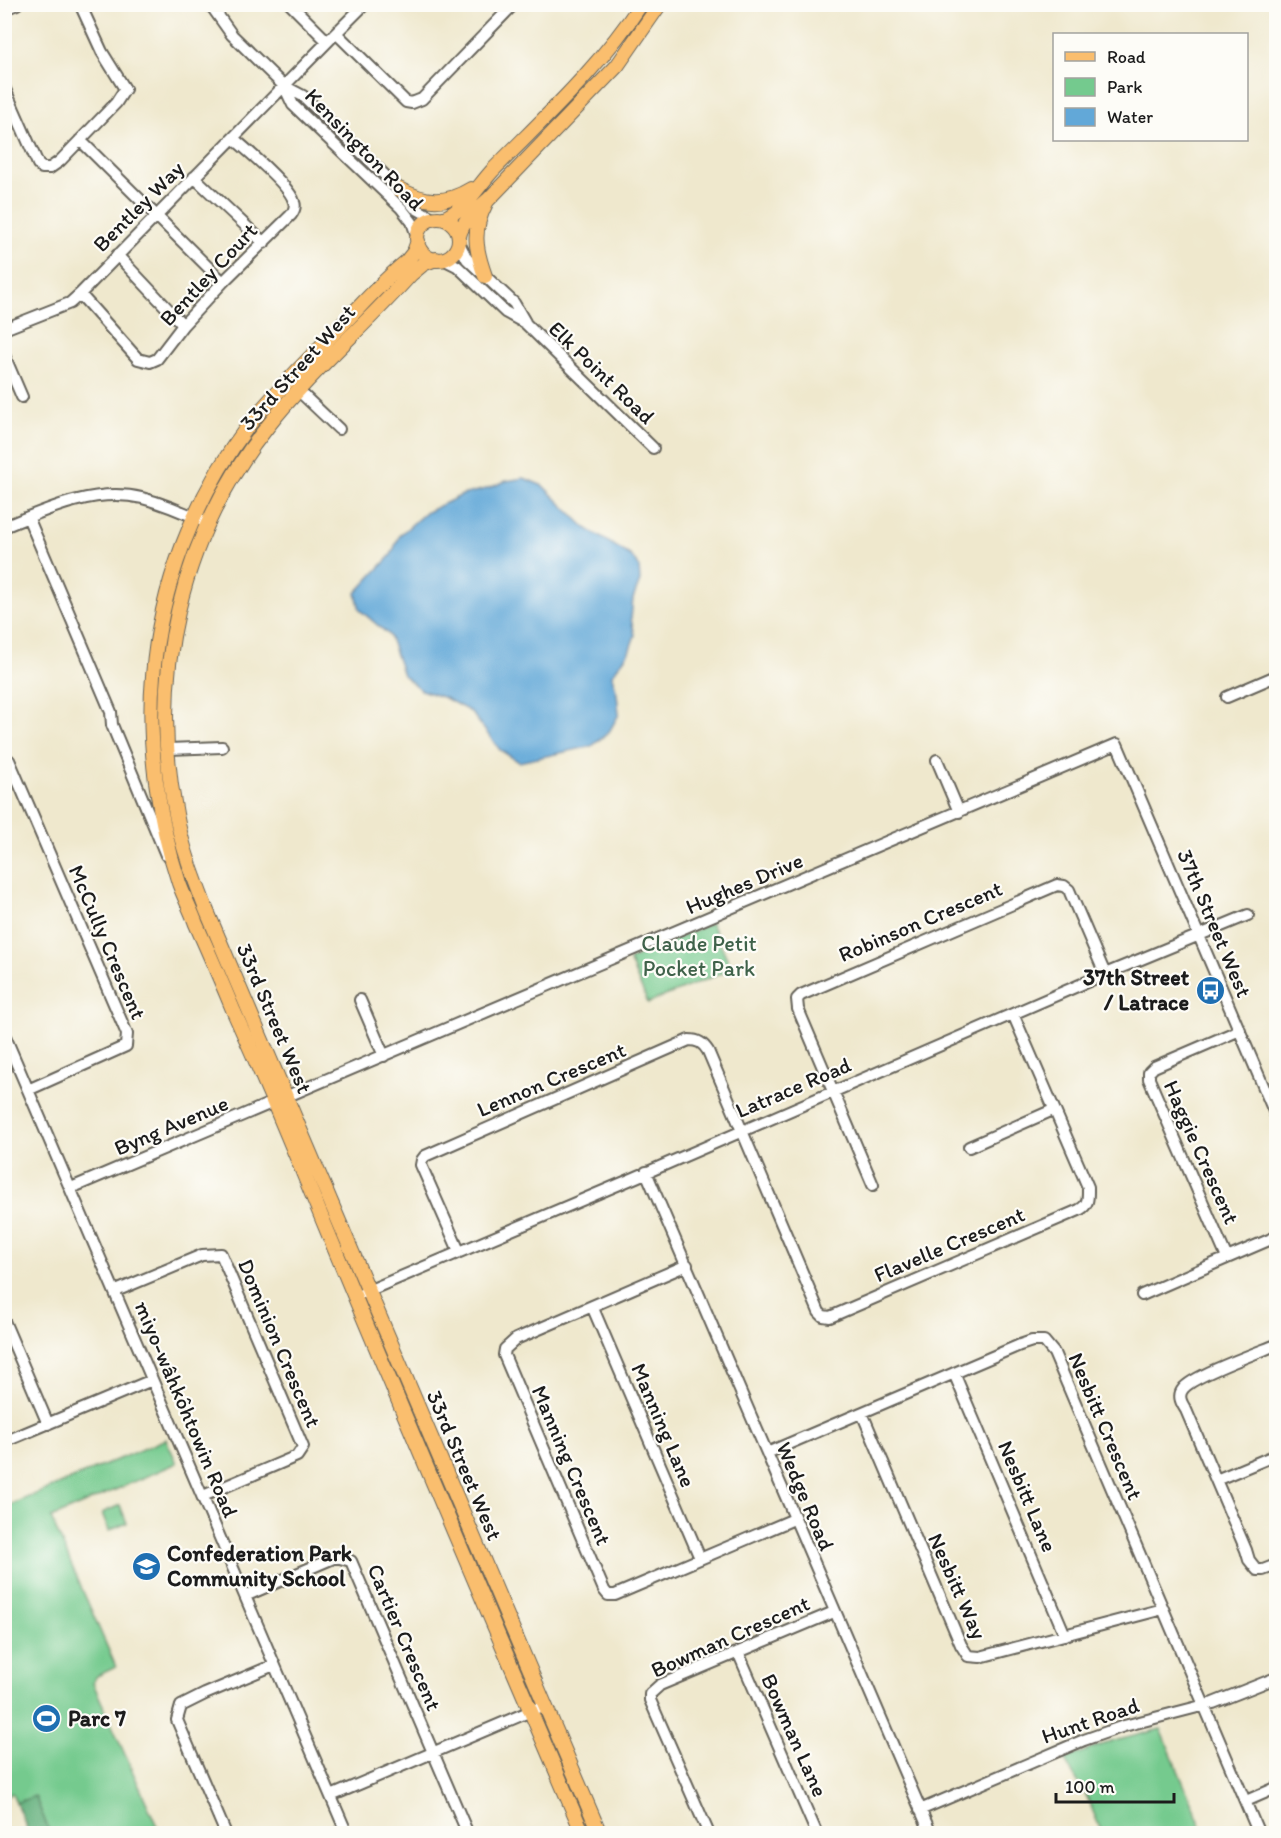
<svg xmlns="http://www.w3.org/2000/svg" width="1281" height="1838" viewBox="0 0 1281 1838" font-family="Itim,sans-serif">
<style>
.green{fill:#74ca8e;stroke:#487355;stroke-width:1.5}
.forest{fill:#5fae79;stroke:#3e654a;stroke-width:1.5}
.water{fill:#62a8d8;stroke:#3f627a;stroke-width:1.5}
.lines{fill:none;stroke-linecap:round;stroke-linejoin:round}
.minor-casing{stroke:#66635a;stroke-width:14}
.major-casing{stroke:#66635a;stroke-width:16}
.minor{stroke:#fff;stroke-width:10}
.major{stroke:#fabe6e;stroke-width:14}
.labels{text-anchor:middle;stroke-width:4.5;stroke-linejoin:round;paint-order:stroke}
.street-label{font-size:22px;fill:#1c1c1c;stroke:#fdfcf7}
.park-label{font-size:22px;fill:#3f624a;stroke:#fdfcf7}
.poi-label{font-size:22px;font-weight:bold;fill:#1c1c1c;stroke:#fdfcf7;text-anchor:start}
</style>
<rect width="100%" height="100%" fill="#fdfcf7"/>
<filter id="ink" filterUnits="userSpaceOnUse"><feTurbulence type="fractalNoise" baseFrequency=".0167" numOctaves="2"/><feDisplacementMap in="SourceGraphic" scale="12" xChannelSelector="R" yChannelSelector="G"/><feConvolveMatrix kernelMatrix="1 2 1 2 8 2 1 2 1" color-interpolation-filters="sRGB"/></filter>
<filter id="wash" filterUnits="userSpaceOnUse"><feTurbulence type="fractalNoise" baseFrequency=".008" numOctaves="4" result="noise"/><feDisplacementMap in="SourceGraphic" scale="24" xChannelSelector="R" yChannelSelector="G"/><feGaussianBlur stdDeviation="1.35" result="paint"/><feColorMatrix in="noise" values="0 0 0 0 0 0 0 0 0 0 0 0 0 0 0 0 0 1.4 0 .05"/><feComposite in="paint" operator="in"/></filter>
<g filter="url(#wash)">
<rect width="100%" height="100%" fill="#efe8cd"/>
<path class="green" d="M 711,923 L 732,969 L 648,1003 L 629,960 Z
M 166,1439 L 177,1463 L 51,1518 L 116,1667 L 95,1677 L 93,1683 L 160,1833 L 29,1833 L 12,1793 L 5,1796 L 5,1507 Z
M 120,1505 L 127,1523 L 109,1531 L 102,1513 Z
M 1161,1729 L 1204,1833 L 1102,1833 L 1087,1797 L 1064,1759 L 1107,1743 Z"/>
<path class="forest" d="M 35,1796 L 50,1833 L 29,1833 L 16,1803 Z"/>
<path class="water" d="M 524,478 L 543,486 L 587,529 L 630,555 L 639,566 L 640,581 L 633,599 L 631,619 L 635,635 L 629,652 L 612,675 L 617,694 L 619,714 L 609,732 L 592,746 L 519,762 L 500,750 L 471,712 L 445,698 L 421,690 L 403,675 L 389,635 L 360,610 L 356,593 L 391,555 L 400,535 L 425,513 L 462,495 L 486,489 L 506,481 Z"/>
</g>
<g filter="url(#ink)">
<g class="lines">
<defs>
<path id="minor" d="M 210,4 L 232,35 L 284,86 L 303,96 L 399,189 L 415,208 L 433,218
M 290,4 L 323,37
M 4,9 L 17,4
M 336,33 L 365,4
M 284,86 L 293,105 L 401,208 L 412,222 L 418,239
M 4,87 L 38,164 L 42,168 L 50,168 L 60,161 L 116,103 L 125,89 L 102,52 L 80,4
M 80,140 L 223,282
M 194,177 L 264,243
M 459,243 L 467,259 L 514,303 L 525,322
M 117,255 L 183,325
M 443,259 L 457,266 L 505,312 L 525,323 L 653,448
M 80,294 L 138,359 L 150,362 L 157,359 L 183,325 L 223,282 L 291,215 C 294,211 296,207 294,202 C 291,187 246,149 233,138
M 4,329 L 70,303 L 80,294 L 336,33 L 406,102 L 412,103 L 422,99 L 514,4
M 4,355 L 22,397
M 299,391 L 339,429
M 28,517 L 111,712 L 112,725 L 166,855
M 4,527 C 47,509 95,487 142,498 C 165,504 186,513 207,523
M 1227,697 L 1276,676
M 168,749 L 222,747
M 4,759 L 9,760 L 127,1034 L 126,1046 L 28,1090
M 937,760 L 959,812
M 360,1000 L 384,1056
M 1240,1030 L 1154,1067 L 1149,1072 L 1149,1079 L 1227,1258 L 1276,1237
M 4,1034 L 347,1834
M 969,1147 L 1053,1110
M 646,1172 L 931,1834
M 873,1185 L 798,1009 L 797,999 L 801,995 L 1057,885 L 1064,886 L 1069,890 L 1105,974
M 71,1188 L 1117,744 L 1276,1116
M 459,1251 L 421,1165 L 422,1160 L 425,1156 L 689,1040 C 698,1040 703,1043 708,1051 L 819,1312 L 823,1316 L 830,1317 L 1079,1210 C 1089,1205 1088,1198 1088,1187 L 1013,1014
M 687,1265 L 516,1339 L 505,1349 L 504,1355 L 604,1590 L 608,1595 L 615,1595 L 794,1519
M 116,1291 L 202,1255 L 221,1254 L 303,1447 L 297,1456 L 203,1496
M 363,1293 L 634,1178 L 1105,974 L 1248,915
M 1142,1295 L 1227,1258
M 592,1306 L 700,1558
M 4,1321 L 48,1424
M 1276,1345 C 1259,1352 1192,1376 1183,1389 C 1177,1396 1182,1404 1186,1410 L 1246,1550 L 1249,1560 L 1257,1570 L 1263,1570 L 1276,1565
M 954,1373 L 1065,1635
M 862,1413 L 961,1645 L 968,1656 L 980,1657 L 1163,1609
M 4,1442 L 152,1380
M 767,1453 L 1020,1345 L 1032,1341 L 1044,1341 L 1054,1353 L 1259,1834
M 1216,1480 L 1276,1455
M 245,1596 L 336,1557 L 351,1561 L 468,1834
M 738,1652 L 817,1834
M 331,1796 L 545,1705
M 1246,1801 L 1276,1788
M 920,1810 L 1084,1740 L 1124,1726 L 1213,1703 L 1276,1678
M 226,1834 L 177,1720 L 181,1706 L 205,1694 L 274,1665
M 709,1834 L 650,1700 L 650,1694 L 660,1685 L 834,1612"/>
<path id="major" d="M 399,189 C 425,203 445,205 471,189
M 444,218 C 465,210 478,186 493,170 C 545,117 600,67 641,4
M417 239a21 21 0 1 1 42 0a21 21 0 1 1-42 0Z
M 459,236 C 463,219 476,211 488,200 L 617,66 L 660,4
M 418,241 L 414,252 L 406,262 C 381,282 360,307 337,330 C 307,361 275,392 248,426 C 194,498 160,587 153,676 C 147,743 158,819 179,883 C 184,897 191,910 196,924 C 209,953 222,983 234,1012 C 257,1063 279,1114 300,1165 C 392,1389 488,1611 583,1834
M 436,259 L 423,264 L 411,274 C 365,326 311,371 268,426 C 180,536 148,676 176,814 C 182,847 194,878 206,909 L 600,1834
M 485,276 C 475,248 472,230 486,203"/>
</defs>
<use href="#minor" class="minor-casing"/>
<use href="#major" class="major-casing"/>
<use href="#minor" class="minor"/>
<use href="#major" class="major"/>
</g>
</g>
<defs>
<symbol id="bus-disc" viewBox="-11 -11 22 22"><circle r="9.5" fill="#1f6fb2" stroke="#fdfcf7"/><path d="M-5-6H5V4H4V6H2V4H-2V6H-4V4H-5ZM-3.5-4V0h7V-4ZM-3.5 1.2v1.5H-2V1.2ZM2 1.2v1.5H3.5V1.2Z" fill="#fff"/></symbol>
<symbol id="school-disc" viewBox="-11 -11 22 22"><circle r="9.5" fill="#1f6fb2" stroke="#fdfcf7"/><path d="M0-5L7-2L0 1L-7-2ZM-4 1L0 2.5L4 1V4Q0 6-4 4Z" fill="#fff"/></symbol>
<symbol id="stadium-disc" viewBox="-11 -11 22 22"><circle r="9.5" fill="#1f6fb2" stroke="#fdfcf7"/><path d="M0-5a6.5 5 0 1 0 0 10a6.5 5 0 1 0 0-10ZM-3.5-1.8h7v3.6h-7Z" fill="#fff"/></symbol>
</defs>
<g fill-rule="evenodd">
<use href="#bus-disc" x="1194" y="974" width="33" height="33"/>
<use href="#school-disc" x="130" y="1550" width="33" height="33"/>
<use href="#stadium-disc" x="30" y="1702" width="33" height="33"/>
</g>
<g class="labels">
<g class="street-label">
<text transform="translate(365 149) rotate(46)" y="8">Kensington Road</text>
<text transform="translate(138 206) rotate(-45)" y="8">Bentley Way</text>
<text transform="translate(208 274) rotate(-47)" y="8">Bentley Court</text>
<text transform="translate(297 367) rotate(-48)" y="8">33rd Street West</text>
<text transform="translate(602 372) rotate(44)" y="8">Elk Point Road</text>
<text transform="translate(744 883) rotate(-23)" y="8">Hughes Drive</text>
<text transform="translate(920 921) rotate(-23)" y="8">Robinson Crescent</text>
<text transform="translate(1215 923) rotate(67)" y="8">37th Street West</text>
<text transform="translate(108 942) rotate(67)" y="8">McCully Crescent</text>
<text transform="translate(275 1018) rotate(67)" y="8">33rd Street West</text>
<text transform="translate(551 1079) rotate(-23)" y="8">Lennon Crescent</text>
<text transform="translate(793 1087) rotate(-23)" y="8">Latrace Road</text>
<text transform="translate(171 1125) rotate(-23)" y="8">Byng Avenue</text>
<text transform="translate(1202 1152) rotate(66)" y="8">Haggie Crescent</text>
<text transform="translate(949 1244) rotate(-23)" y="8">Flavelle Crescent</text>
<text transform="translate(280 1343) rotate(67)" y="8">Dominion Crescent</text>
<text transform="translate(187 1409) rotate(67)" y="8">miyo-wâhkôhtowin Road</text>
<text transform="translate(664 1425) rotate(67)" y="8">Manning Lane</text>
<text transform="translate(1106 1426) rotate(67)" y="8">Nesbitt Crescent</text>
<text transform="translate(465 1465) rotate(67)" y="8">33rd Street West</text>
<text transform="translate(572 1465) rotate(67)" y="8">Manning Crescent</text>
<text transform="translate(806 1496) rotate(67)" y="8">Wedge Road</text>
<text transform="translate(1028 1496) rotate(67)" y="8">Nesbitt Lane</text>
<text transform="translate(958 1586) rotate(66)" y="8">Nesbitt Way</text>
<text transform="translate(730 1636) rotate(-24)" y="8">Bowman Crescent</text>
<text transform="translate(405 1637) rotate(67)" y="8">Cartier Crescent</text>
<text transform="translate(1090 1720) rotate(-19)" y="8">Hunt Road</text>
<text transform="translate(795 1735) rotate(66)" y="8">Bowman Lane</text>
</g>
<g class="park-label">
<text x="699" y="951">Claude Petit<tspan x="699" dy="25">Pocket Park</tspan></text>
</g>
<g class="poi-label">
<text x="1189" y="985" text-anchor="end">37th Street<tspan x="1189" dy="25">/ Latrace</tspan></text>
<text x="167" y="1561">Confederation Park<tspan x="167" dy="25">Community School</tspan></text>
<text x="68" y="1726">Parc 7</text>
</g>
</g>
<rect width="1281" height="1838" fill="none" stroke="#fdfcf7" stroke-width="24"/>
<rect x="1053" y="33" width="195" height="108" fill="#fdfcf7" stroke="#a3a29f" stroke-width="1.5"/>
<rect x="1065" y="52" width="30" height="9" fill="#fabe6e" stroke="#a3a29f" stroke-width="1.5"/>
<text x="1107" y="63" font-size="18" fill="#1c1c1c">Road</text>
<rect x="1065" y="78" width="30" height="18" fill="#74ca8e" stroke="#a3a29f" stroke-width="1.5"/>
<text x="1107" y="93" font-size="18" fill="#1c1c1c">Park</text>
<rect x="1065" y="108" width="30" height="18" fill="#62a8d8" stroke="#a3a29f" stroke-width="1.5"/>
<text x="1107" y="123" font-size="18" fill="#1c1c1c">Water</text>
<path d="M1056 1793v9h118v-9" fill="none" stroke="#1c1c1c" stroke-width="3"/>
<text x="1065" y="1793" font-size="18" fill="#1c1c1c" stroke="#fdfcf7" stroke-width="4.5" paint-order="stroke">100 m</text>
</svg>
